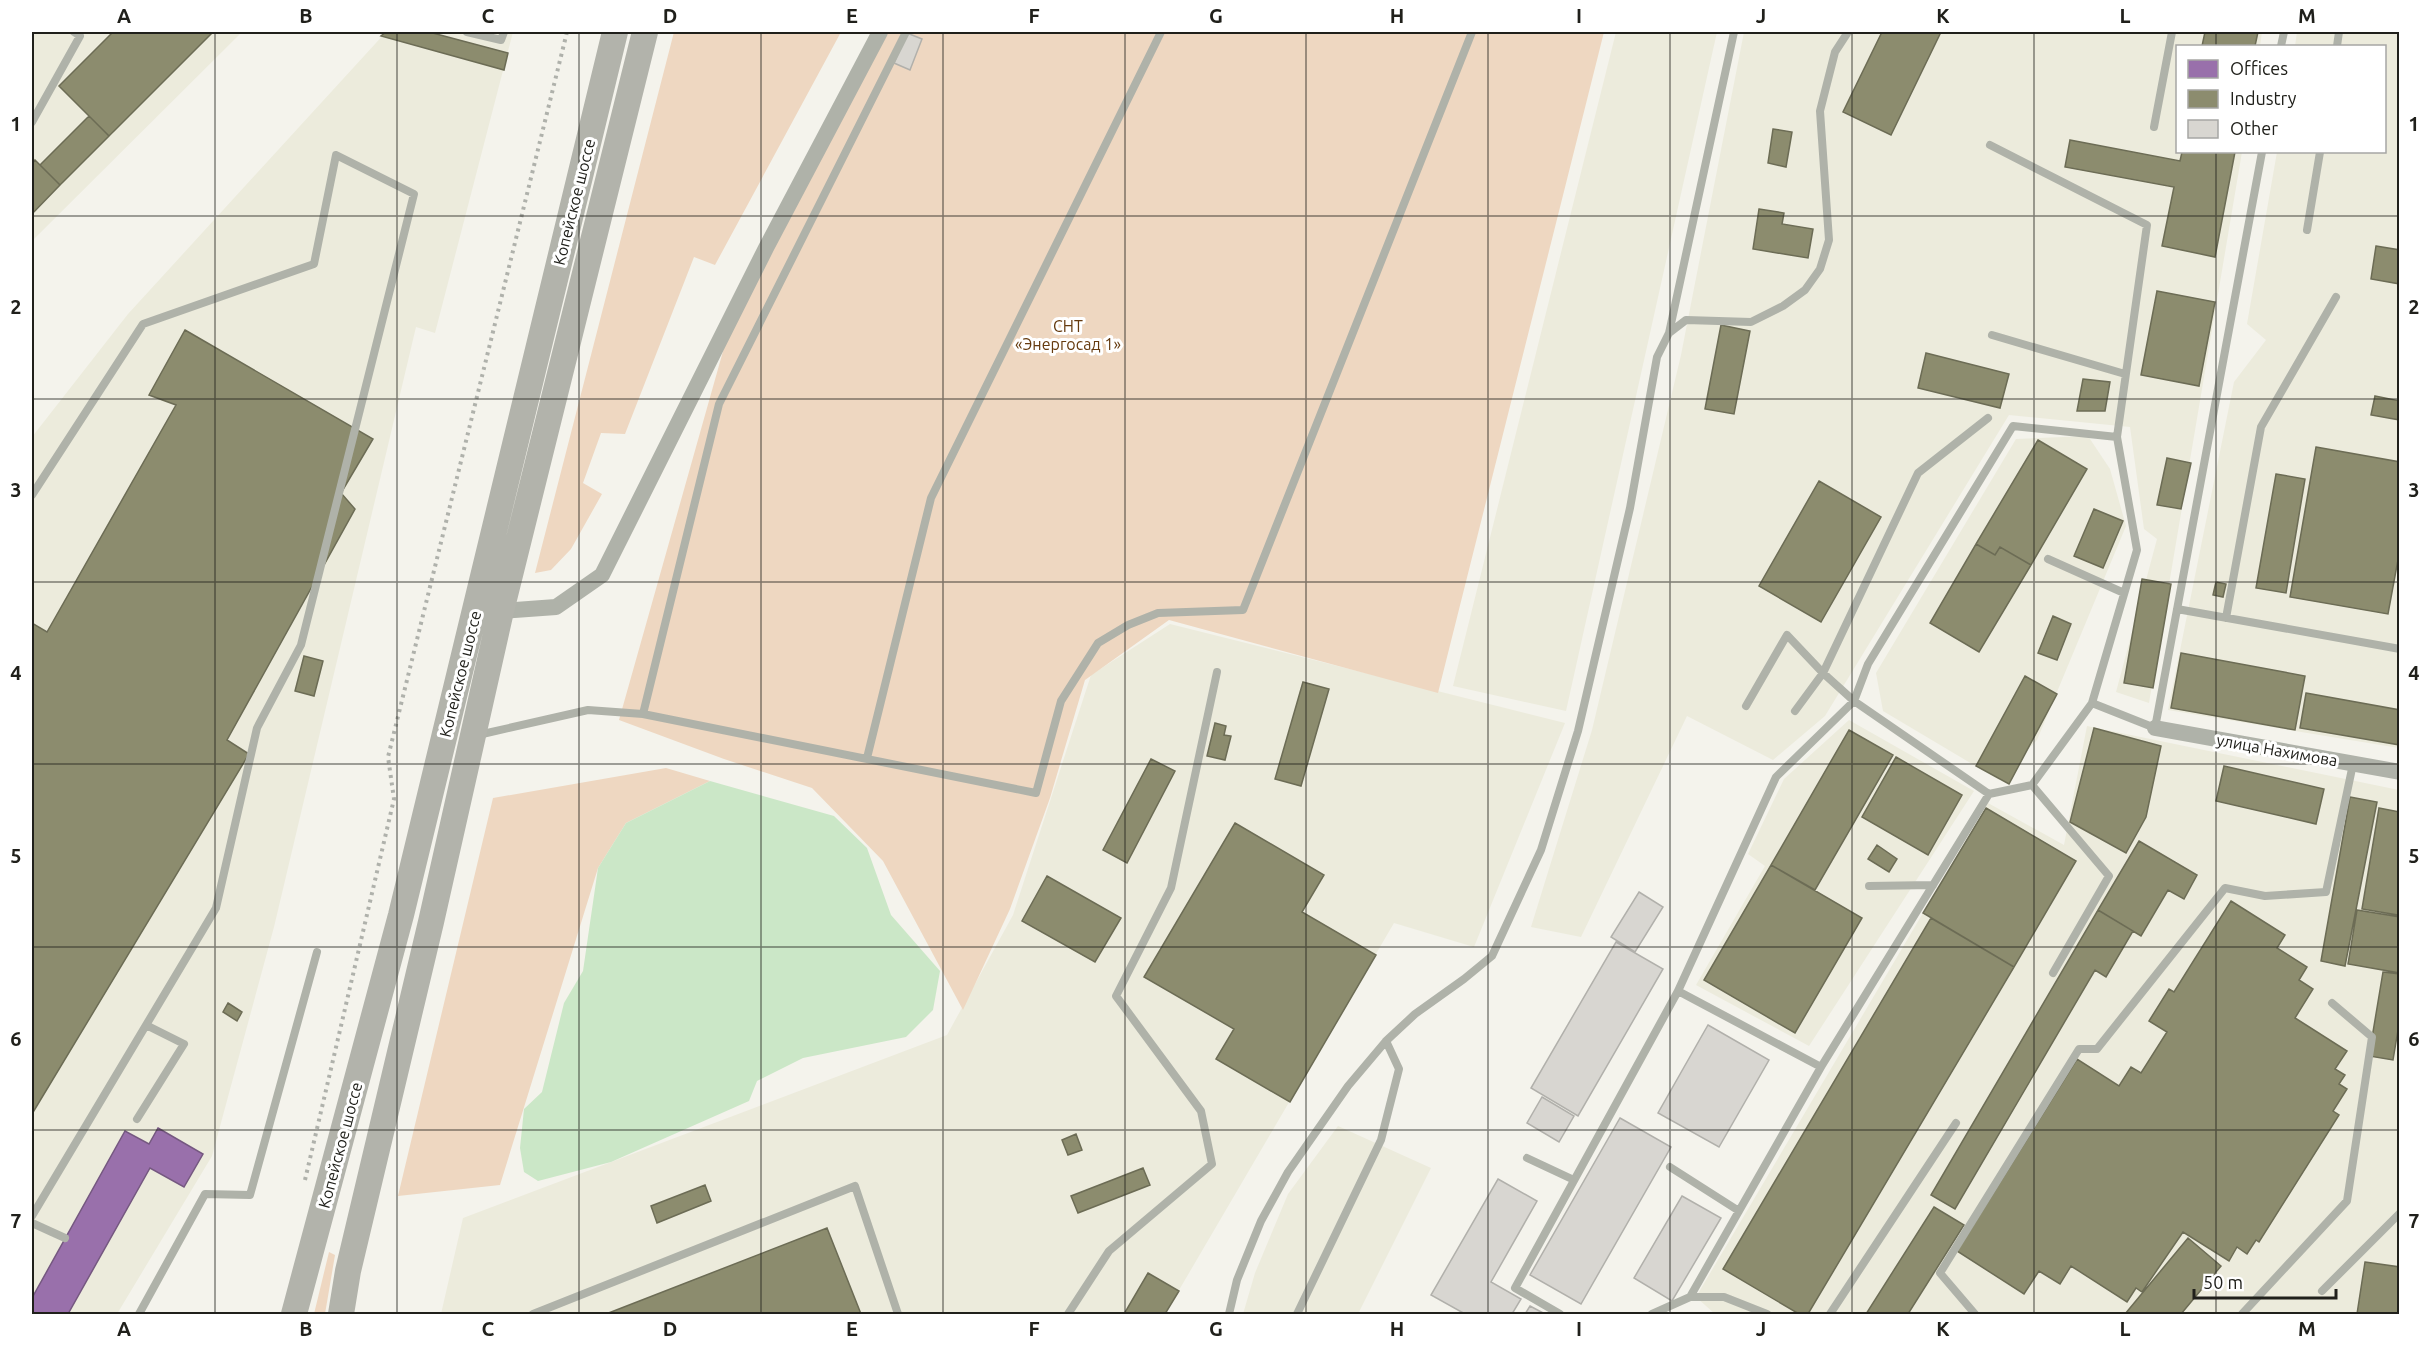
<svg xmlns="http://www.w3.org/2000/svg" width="2431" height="1346" viewBox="0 0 2431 1346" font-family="Ubuntu,sans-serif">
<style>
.built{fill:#ecebdc}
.green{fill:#eed7c1}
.water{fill:#cbe7c7}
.offices{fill:#9970ab;stroke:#755880;stroke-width:1.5}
.industry{fill:#8c8c6e;stroke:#6c6c55;stroke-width:1.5}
.building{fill:#d8d6d1;stroke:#b1b0ab;stroke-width:1.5}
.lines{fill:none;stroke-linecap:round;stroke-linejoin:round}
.path{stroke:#afb1ab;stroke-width:4;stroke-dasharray:3 4.5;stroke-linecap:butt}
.lane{stroke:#afb2a9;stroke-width:8}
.street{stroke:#afb2a9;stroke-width:16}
.primary{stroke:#b2b3ab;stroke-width:26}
.grid{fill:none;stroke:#20201b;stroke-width:1.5;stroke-opacity:0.55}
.labels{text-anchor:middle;stroke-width:6;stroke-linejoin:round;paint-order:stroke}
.street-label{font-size:16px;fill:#20201b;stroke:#fff}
.park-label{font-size:16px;fill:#653a0e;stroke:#fff}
.neatline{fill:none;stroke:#20201b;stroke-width:2}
.grid-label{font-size:20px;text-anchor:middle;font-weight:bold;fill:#20201b}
</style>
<rect width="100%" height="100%" fill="#f4f3ec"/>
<path class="built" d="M 32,32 L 242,32 L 32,241 Z
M 386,32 L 513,32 L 435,333 L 416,327 L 274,927 L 212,1156 L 117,1314 L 32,1314 L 32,437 L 128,314 Z
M 1616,32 L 1717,32 L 1566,711 L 1453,686 Z
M 1744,32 L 2262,32 L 2260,46 L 2178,46 L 2178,152 L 2242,152 L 2149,703 L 2116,692 L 2157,539 L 2144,529 L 2130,427 L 2009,415 L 1825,716 L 1773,760 L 1687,716 L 1581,937 L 1531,927 L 1592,730 L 1681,355 Z
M 2297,32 L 2399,32 L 2399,748 L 2168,710 L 2234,382 L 2266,340 L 2247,324 L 2277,152 L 2384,152 L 2384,46 L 2295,46 Z
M 2088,436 L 2110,469 L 2126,526 L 2037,740 L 1999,780 L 1883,711 L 1876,673 L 2016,439 Z
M 1170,624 L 1565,723 L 1474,947 L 1394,923 L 1165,1314 L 441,1314 L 463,1218 L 947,1035 L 1013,915 L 1091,675 Z
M 1849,720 L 1974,791 L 1809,1046 L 1696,985 L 1765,866 L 1748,854 L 1784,779 Z
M 2087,726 L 2399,790 L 2399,1314 L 1715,1314 L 1696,1297 L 1988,803 L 2064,845 Z
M 1338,1126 L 1431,1168 L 1358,1314 L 1243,1314 L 1255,1273 L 1288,1194 Z"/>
<path class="green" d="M 674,32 L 841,32 L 715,265 L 694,257 L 625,434 L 601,433 L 583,483 L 602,494 L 571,549 L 551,570 L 535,573 Z
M 886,32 L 1604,32 L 1438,693 L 1169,620 L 1085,680 L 1050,798 L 1010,909 L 963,1010 L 883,861 L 812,788 L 724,759 L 619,720 L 729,330 Z
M 666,768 L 710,781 L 626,823 L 598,868 L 500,1185 L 398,1196 L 493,798 Z
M 329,1252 L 335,1255 L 325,1314 L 314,1314 Z"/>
<path class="water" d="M 710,781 L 834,816 L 867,848 L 891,915 L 940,971 L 933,1010 L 906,1037 L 803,1058 L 757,1081 L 749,1101 L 611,1162 L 538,1181 L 524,1172 L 520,1148 L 524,1109 L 542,1092 L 564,1003 L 583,971 L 598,868 L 626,823 Z"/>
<path class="offices" d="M 158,1128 L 203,1154 L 184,1187 L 150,1168 L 68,1314 L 32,1314 L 32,1298 L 125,1131 L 149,1144 Z"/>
<path class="industry" d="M 113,32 L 213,32 L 109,136 L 59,86 Z
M 386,32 L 429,32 L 508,53 L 504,70 L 381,36 Z
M 1882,32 L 1941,32 L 1891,135 L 1843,112 Z
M 2205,32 L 2258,32 L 2255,46 L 2202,46 Z
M 89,116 L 109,136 L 60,185 L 40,165 Z
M 1773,129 L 1792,132 L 1786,167 L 1768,163 Z
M 2070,140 L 2180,161 L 2182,152 L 2235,152 L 2215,257 L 2162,246 L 2174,187 L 2065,167 Z
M 35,160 L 60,185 L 32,214 L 32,164 Z
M 1759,209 L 1784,213 L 1782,224 L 1813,229 L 1808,258 L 1753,249 Z
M 2376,246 L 2400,250 L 2400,284 L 2371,279 Z
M 2157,291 L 2215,302 L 2199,386 L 2141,375 Z
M 1721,325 L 1750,331 L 1734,414 L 1705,409 Z
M 185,330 L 373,439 L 341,493 L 355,509 L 227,740 L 249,754 L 32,1114 L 32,623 L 47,632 L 176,405 L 149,395 Z
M 1926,353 L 2009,374 L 2000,408 L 1918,388 Z
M 2083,379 L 2110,382 L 2105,411 L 2077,411 Z
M 2375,396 L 2400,401 L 2400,420 L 2371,415 Z
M 2038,440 L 2087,469 L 2031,565 L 2000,547 L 1995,555 L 1976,544 Z
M 2316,447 L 2400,462 L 2400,549 L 2388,614 L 2290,597 Z
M 2167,458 L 2191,463 L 2181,509 L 2157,505 Z
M 2276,474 L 2305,479 L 2286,593 L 2256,588 Z
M 1819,481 L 1881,517 L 1821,622 L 1759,586 Z
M 2094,509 L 2123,521 L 2103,568 L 2074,556 Z
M 1976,544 L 1995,555 L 2000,547 L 2031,565 L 1979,652 L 1930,623 Z
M 2142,579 L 2171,584 L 2153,688 L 2124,683 Z
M 2216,582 L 2226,584 L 2223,597 L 2213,595 Z
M 2053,616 L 2071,624 L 2057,660 L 2038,653 Z
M 2181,653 L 2305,676 L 2295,730 L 2171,708 Z
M 304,656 L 323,661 L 314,696 L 295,691 Z
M 2025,676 L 2057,694 L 2009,784 L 1976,766 Z
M 1303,682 L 1329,689 L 1301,786 L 1275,779 Z
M 2306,693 L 2400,710 L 2400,745 L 2300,728 Z
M 1215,723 L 1226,726 L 1224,735 L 1231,736 L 1225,760 L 1207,756 Z
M 2094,728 L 2161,746 L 2146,817 L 2126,853 L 2070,822 Z
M 1849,730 L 1893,755 L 1815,890 L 1771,865 Z
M 1896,757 L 1962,795 L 1928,855 L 1862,817 Z
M 1151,759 L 1175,771 L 1127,863 L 1103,850 Z
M 2224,766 L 2324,789 L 2316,824 L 2216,801 Z
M 2350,797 L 2377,802 L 2345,966 L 2321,961 Z
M 1986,808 L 2076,861 L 2014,967 L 1923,913 Z
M 2379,808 L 2400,812 L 2398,915 L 2362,909 Z
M 1235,823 L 1324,875 L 1302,912 L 1376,955 L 1290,1102 L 1216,1059 L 1234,1029 L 1144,977 Z
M 2139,841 L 2197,875 L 2184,899 L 2168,890 L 2141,936 L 2098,910 Z
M 1877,845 L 1897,859 L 1889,872 L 1868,859 Z
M 1771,865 L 1862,918 L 1795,1033 L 1704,980 Z
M 1047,876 L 1121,918 L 1095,962 L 1022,921 Z
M 2231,901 L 2285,935 L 2277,948 L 2307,967 L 2299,980 L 2313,989 L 2295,1018 L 2347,1051 L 2335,1069 L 2345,1075 L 2339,1084 L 2347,1089 L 2333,1111 L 2339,1115 L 2259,1242 L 2256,1240 L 2247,1254 L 2237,1247 L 2229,1261 L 2183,1232 L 2142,1292 L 2136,1288 L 2127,1302 L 2071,1266 L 2060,1284 L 2039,1271 L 2024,1294 L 1957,1251 L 2077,1059 L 2119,1086 L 2131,1067 L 2141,1073 L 2167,1032 L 2149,1021 L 2169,989 L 2174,992 Z
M 2098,910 L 2133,931 L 2106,977 L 2095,970 L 1955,1209 L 1931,1195 Z
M 2357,910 L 2400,917 L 2400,973 L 2348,964 Z
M 1931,918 L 2014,967 L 1808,1314 L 1799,1314 L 1723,1269 Z
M 2383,972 L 2400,974 L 2400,1018 L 2393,1060 L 2369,1056 Z
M 228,1003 L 242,1012 L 237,1021 L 223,1012 Z
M 1076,1134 L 1082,1150 L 1068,1155 L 1062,1140 Z
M 1143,1168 L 1150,1185 L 1078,1213 L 1071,1196 Z
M 705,1185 L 711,1201 L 657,1223 L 651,1206 Z
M 1934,1207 L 1964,1225 L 1908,1314 L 1866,1314 Z
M 827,1228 L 861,1314 L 606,1314 Z
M 2188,1238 L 2221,1266 L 2181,1314 L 2125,1314 Z
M 2365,1262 L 2400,1267 L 2400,1314 L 2357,1314 Z
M 1148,1273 L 1179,1291 L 1165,1314 L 1124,1314 Z"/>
<path class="building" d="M 907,33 L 922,39 L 910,70 L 894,63 Z
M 1639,892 L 1663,907 L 1635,952 L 1611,937 Z
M 1616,942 L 1663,969 L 1578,1116 L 1531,1088 Z
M 1708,1025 L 1769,1060 L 1719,1147 L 1658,1113 Z
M 1542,1097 L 1574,1116 L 1559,1142 L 1527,1123 Z
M 1620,1118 L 1671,1147 L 1581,1304 L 1530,1275 Z
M 1498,1179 L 1537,1201 L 1491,1282 L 1521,1299 L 1512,1314 L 1465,1314 L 1431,1295 Z
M 1682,1196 L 1721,1218 L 1672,1301 L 1634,1278 Z
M 1530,1306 L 1545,1314 L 1525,1314 Z"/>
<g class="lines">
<path class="path" d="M 305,1180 L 394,799 L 388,757 L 567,32"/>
<path class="lane" d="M 467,32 L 501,40 L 504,32
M 2281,46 L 2284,32
M 2337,46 L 2339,32
M 32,122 L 80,36 L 74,32
M 2154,127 L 2172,32
M 1990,145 L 2147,225 L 2117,437
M 2307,230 L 2320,152
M 1669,333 L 1734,32
M 1992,335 L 2125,374
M 32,495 L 143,324 L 314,264 L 336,155 L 414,194 L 301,645 L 257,728 L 216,908 L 32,1216
M 2048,559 L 2124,593
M 2177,609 L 2400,649
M 2226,618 L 2261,427 L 2336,297
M 1746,706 L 1787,635 L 1823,673 L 1854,701 L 1989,794
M 1795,711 L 1823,673 L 1918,473 L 1988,418
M 643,714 L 719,404 L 906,32
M 478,735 L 588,710 L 643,714 L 1036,793 L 1061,701 L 1098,643 L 1128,625 L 1158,613 L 1243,610 L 1472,32
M 867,758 L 931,498 L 1161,32
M 2032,785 L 2109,876 L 2053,973
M 1869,886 L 1933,885
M 1678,991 L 1821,1067
M 137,1119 L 184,1044 L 146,1025
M 1527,1158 L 1574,1180
M 1670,1167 L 1739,1211
M 32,1223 L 65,1238
M 2322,1291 L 2400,1213
M 1690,1297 L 1724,1297 L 1767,1314
M 139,1314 L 205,1194 L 250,1195 L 317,952
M 533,1314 L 855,1186 L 898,1314
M 1068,1314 L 1109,1251 L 1212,1164 L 1201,1111 L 1116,996 L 1171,888 L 1217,672
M 1229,1314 L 1237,1280 L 1261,1221 L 1288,1172 L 1348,1086 L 1386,1041 L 1415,1014 L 1464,979 L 1492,956 L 1541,850 L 1578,731 L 1630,508 L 1657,357 L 1669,333 L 1686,320 L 1751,322 L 1783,306 L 1805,290 L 1820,269 L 1829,240 L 1820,111 L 1835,52 L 1848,32
M 1297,1314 L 1381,1140 L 1399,1069 L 1386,1041
M 1560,1314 L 1515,1288 L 1678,991 L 1776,777 L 1854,701 L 1868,664 L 2013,426 L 2117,437 L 2137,550 L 2092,703 L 2155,728 L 2262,152
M 1652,1314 L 1690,1297 L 1821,1067 L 1989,794 L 2032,785 L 2092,703
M 1830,1314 L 1956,1123
M 1975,1314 L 1940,1273 L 2079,1049 L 2097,1049 L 2225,888 L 2265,896 L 2326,892 L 2353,764
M 2242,1314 L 2347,1201 L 2372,1037 L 2332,1003"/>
<path class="street" d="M 501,611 L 556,607 L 602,575 L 766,248 L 880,32
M 2155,728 L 2400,772"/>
<path class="primary" d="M 294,1314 L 401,915 L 615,32
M 341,1314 L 348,1271 L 431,922 L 501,611 L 645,32"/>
</g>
<path class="grid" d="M 215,32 L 215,1314M 397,32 L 397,1314M 579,32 L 579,1314M 761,32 L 761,1314M 943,32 L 943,1314M 1125,32 L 1125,1314M 1306,32 L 1306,1314M 1488,32 L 1488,1314M 1670,32 L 1670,1314M 1852,32 L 1852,1314M 2034,32 L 2034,1314M 2216,32 L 2216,46M 2216,152 L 2216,1314M 32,216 L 2400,216M 32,399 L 2400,399M 32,582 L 2400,582M 32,764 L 2400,764M 32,947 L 2400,947M 32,1130 L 2400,1130"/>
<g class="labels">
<g class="street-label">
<text transform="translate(574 202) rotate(-76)" y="6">Копейское шоссе</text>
<text transform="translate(460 674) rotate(-76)" y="6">Копейское шоссе</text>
<text transform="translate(2277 750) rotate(10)" y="6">улица Нахимова</text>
<text transform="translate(340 1145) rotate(-75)" y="6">Копейское шоссе</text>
</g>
<g class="park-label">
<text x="1068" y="332">СНТ<tspan x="1068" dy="18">«Энергосад 1»</tspan></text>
</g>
</g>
<rect width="2431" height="1346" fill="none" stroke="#ffffff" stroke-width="66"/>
<rect x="2176" y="45" width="210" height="108" fill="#ffffff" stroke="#a6a6a4" stroke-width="1.5"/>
<rect x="2188" y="60" width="30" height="18" fill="#9970ab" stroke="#a6a6a4" stroke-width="1.5"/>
<text x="2230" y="75" font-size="18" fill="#20201b">Offices</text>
<rect x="2188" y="90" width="30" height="18" fill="#8c8c6e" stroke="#a6a6a4" stroke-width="1.5"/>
<text x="2230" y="105" font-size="18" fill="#20201b">Industry</text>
<rect x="2188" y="120" width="30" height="18" fill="#d8d6d1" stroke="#a6a6a4" stroke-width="1.5"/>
<text x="2230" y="135" font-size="18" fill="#20201b">Other</text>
<path d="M2194 1289v9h142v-9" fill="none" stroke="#20201b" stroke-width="3"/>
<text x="2203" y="1289" font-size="18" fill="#20201b" stroke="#ffffff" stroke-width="4.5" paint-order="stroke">50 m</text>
<rect x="33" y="33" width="2365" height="1280" class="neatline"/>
<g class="grid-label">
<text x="124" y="23">A</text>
<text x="306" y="23">B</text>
<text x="488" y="23">C</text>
<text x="670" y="23">D</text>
<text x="852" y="23">E</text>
<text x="1034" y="23">F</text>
<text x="1216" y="23">G</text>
<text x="1397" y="23">H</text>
<text x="1579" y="23">I</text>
<text x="1761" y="23">J</text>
<text x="1943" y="23">K</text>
<text x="2125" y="23">L</text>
<text x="2307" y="23">M</text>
<text x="16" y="131">1</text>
<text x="2414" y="131">1</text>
<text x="16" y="314">2</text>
<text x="2414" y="314">2</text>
<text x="16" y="497">3</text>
<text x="2414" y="497">3</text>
<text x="16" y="680">4</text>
<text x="2414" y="680">4</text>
<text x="16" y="863">5</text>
<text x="2414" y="863">5</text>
<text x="16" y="1046">6</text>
<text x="2414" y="1046">6</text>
<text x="16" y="1228">7</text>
<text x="2414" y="1228">7</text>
<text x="124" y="1336">A</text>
<text x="306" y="1336">B</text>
<text x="488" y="1336">C</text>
<text x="670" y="1336">D</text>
<text x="852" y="1336">E</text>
<text x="1034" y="1336">F</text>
<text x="1216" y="1336">G</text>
<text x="1397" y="1336">H</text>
<text x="1579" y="1336">I</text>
<text x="1761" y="1336">J</text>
<text x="1943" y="1336">K</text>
<text x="2125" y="1336">L</text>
<text x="2307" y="1336">M</text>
</g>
</svg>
